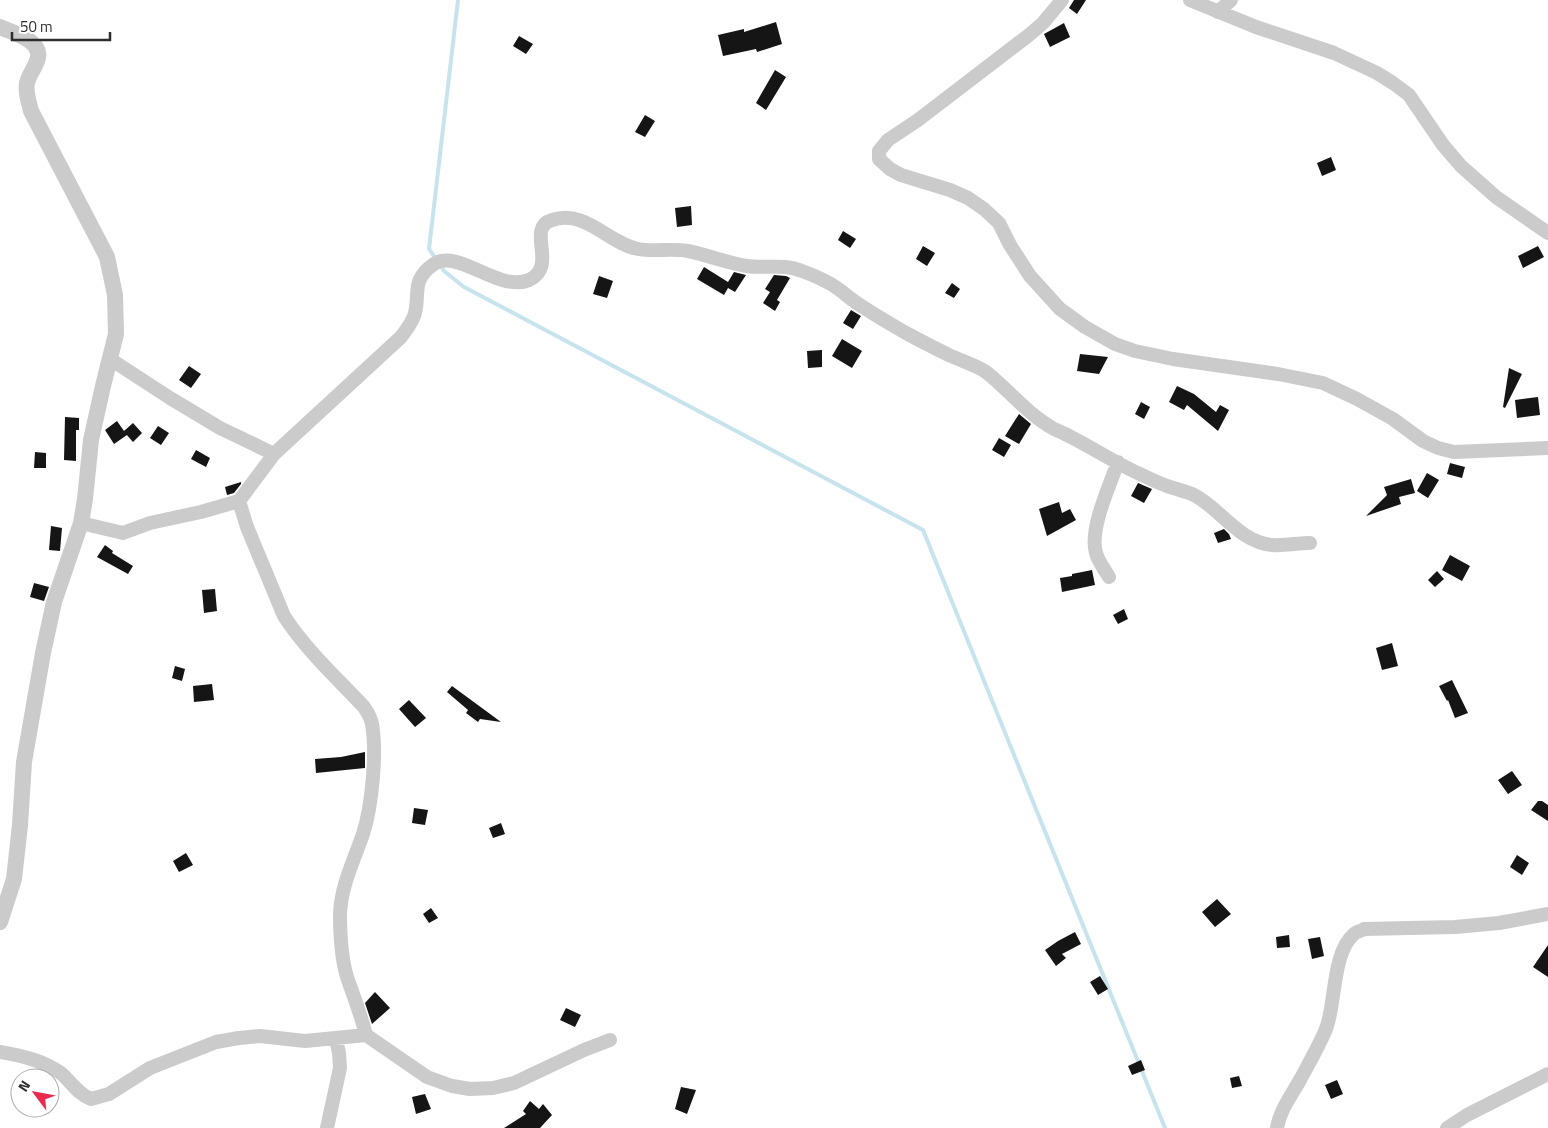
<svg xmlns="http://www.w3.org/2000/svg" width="1548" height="1128" viewBox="0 0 1548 1128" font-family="'Titillium Web',sans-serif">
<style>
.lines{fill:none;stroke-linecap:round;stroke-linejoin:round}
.stream{stroke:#c7e3ed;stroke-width:4}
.building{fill:#151515}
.minor{stroke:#cbcbcb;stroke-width:14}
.tertiary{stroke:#cbcbcb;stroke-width:16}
</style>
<rect width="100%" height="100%" fill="#fff"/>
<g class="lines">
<path class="stream" d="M 436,259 L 429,249 L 458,0
M 440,265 L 444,271 L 464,287 L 923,530 L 1165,1128"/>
</g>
<path class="building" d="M 1074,0 L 1086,0 L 1077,14 L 1069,8 Z
M 776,22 L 782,44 L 757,52 L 756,49 L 723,56 L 718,35 L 744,29 L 744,32 Z
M 1064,23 L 1070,37 L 1050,47 L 1044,34 Z
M 519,36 L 533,44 L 526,54 L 513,46 Z
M 775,70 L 786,77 L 766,110 L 756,103 Z
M 645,115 L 655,121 L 645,137 L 635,132 Z
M 1331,157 L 1336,170 L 1322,176 L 1317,163 Z
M 691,206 L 692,225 L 677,227 L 675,208 Z
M 843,231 L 856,239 L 850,248 L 838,240 Z
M 923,246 L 935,253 L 927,266 L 916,259 Z
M 1538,246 L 1544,257 L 1523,268 L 1518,256 Z
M 704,267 L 728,282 L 734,272 L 746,275 L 735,292 L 728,288 L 724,295 L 697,279 Z
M 774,275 L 786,276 L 790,278 L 777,300 L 780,302 L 775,311 L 763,303 L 770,292 L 765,289 Z
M 599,276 L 613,281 L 607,298 L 593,294 Z
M 952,283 L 960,289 L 954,298 L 945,293 Z
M 851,310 L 861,316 L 853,329 L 843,323 Z
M 842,339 L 862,351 L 852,368 L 832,356 Z
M 822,350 L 822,367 L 808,368 L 807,351 Z
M 1080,354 L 1108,357 L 1099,374 L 1077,371 Z
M 189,366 L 201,374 L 191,388 L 179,380 Z
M 1509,368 L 1522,374 L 1505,408 L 1503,407 Z
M 1177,386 L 1194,394 L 1216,412 L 1220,405 L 1229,410 L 1218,431 L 1187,405 L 1184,410 L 1169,402 Z
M 1538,397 L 1540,415 L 1517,418 L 1515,400 Z
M 1141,402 L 1150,407 L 1144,419 L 1135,414 Z
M 1019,414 L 1031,424 L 1019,444 L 1005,436 Z
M 65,417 L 79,418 L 79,430 L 76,430 L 76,461 L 64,460 Z
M 117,421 L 124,431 L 133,423 L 142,433 L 133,442 L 126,434 L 127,435 L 114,444 L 105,430 Z
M 158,426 L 169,433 L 161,445 L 150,438 Z
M 999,438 L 1011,445 L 1004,457 L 992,450 Z
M 196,450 L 210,458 L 206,467 L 191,459 Z
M 35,452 L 46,453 L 46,468 L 34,468 Z
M 1450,463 L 1465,467 L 1462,478 L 1447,474 Z
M 1427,473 L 1439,480 L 1428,498 L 1417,491 Z
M 1411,479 L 1415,493 L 1399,497 L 1401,504 L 1366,516 L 1387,495 L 1384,487 Z
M 241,482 L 241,484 L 234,493 L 227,495 L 225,487 Z
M 1138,483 L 1152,489 L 1144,503 L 1131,496 Z
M 1059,502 L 1062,513 L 1070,509 L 1076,520 L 1047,536 L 1039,509 Z
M 51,526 L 62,528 L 60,551 L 49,550 Z
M 1224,529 L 1229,534 L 1231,539 L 1218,543 L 1214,533 Z
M 105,545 L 113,551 L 112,553 L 133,566 L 128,574 L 97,557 Z
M 1450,555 L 1470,566 L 1462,581 L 1442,570 Z
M 1092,570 L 1095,585 L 1062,592 L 1060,578 L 1072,576 L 1072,574 Z
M 1437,571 L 1444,579 L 1435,587 L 1428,580 Z
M 34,583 L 49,587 L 44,601 L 30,597 Z
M 215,589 L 217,611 L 204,613 L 202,590 Z
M 1124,609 L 1128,619 L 1118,624 L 1113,615 Z
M 1392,643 L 1398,666 L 1382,670 L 1376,648 Z
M 175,666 L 185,669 L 182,681 L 172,678 Z
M 1452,680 L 1468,713 L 1455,718 L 1448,700 L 1447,701 L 1439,686 Z
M 212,684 L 214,700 L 194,702 L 193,686 Z
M 452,686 L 501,722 L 480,719 L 478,722 L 466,713 L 468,710 L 447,692 Z
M 409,700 L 426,718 L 415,727 L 399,709 Z
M 365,752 L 365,768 L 316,773 L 315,759 L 341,757 Z
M 1512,771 L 1522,785 L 1508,794 L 1498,780 Z
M 1538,801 L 1542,801 L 1548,805 L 1548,821 L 1531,810 Z
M 414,808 L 428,810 L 425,825 L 412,823 Z
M 501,823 L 505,834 L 493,838 L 489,828 Z
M 186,853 L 193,865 L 179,872 L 173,861 Z
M 1517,855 L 1529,863 L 1522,875 L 1510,867 Z
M 1217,899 L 1231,914 L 1215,927 L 1202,912 Z
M 431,908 L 438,918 L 429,923 L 423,914 Z
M 1075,932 L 1081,944 L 1062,954 L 1066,958 L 1056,966 L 1045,950 L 1058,941 Z
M 1289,935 L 1290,947 L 1277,948 L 1276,937 Z
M 1320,937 L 1324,956 L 1312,959 L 1308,939 Z
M 1548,945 L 1548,977 L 1533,967 Z
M 1100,976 L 1108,989 L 1098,995 L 1090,982 Z
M 375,992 L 390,1008 L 372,1024 L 365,1003 Z
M 566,1008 L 581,1015 L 575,1027 L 560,1020 Z
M 1141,1060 L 1145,1070 L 1132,1075 L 1128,1066 Z
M 1239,1076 L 1242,1086 L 1232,1088 L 1230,1078 Z
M 1337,1080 L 1343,1094 L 1331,1099 L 1325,1085 Z
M 681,1087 L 696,1090 L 687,1114 L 675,1109 Z
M 425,1094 L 431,1109 L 416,1114 L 412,1097 Z
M 530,1101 L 539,1109 L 543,1104 L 552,1115 L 540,1128 L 504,1128 L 526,1114 L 523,1111 Z"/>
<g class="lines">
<path class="minor" d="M 1062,0 L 1043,23 L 1029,35 L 918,120 L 888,140 L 879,151 L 879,159 L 890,169 L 901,175 L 950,190 L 968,198 L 984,209 L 999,223 L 1010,245 L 1030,276 L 1060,309 L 1085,327 L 1115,344 L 1135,351 L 1173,359 L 1278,374 L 1323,383 L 1357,399 L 1393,419 L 1423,441 L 1438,448 L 1454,452 L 1548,448
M 1190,0 L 1256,27 L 1334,53 L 1377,73 L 1393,83 L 1409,95 L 1443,145 L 1461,166 L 1496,197 L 1548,233
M 1218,12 L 1231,0
M 110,359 L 170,398 L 220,428 L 274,454
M 239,501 L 247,527 L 284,616 C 306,650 337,678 364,707 C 368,713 371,718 372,724 C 377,753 372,806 363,834 C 354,860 341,886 340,914 C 340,935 341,957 347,977 C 354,997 361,1015 366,1035
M 81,523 L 123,533 L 150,523 L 201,512 L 239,501 L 274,454 L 401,337 C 406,330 413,322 415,313 C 420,292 411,280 434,264 C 458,248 499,293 529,280 C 559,266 525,228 552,220 C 585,209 608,243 638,249 C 654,252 672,248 688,251 C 708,255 727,263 747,266 C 767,269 783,263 802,271 C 813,275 827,281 837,288 C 843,292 848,297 854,301 C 871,313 889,323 906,333 C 921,341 936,349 951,356 C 962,361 976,365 986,372 C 1009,390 1027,414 1054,429 C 1058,431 1064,433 1069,436 C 1093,448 1117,464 1142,475 C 1150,479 1159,483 1167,486 C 1176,489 1185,491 1194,495 C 1221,509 1239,542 1272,545 C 1284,546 1298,543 1310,543
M 1109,577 C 1105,570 1098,561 1096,553 C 1089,529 1110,485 1118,462
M 0,1052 C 22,1056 43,1060 62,1074 C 72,1083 78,1094 91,1099 L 109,1094 L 150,1068 L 216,1042 L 239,1038 L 260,1036 L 305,1041 L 366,1035 L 427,1077 L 452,1086 L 470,1089 L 493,1088 L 514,1083 L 584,1050 L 610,1040
M 327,1128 L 340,1068 L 339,1053 L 336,1039
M 1277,1128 C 1280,1110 1291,1096 1300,1080 C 1309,1063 1319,1046 1326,1029 C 1336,1003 1332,953 1354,934 C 1356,932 1361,931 1364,929 L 1455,927 L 1499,923 L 1548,914
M 1447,1128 L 1467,1115 L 1548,1074"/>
<path class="tertiary" d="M 0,27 C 13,33 45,41 37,61 C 34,69 29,75 27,83 C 25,92 29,102 31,111 L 107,257 L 115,295 L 116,334 L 103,386 L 91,440 L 85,499 L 81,523 L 54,602 L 43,653 L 24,762 L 20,825 L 14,879 L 0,922"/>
</g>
<g transform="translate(35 1093) rotate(302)"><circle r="24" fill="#ffffff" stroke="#ababab"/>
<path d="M0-4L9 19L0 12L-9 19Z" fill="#eb2a50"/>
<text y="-8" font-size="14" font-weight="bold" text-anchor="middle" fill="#2e2e2e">N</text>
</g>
<path d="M12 32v8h98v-8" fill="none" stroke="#2e2e2e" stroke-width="2.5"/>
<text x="20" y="32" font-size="15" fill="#2e2e2e" stroke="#ffffff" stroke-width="4" paint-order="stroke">50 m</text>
</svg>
